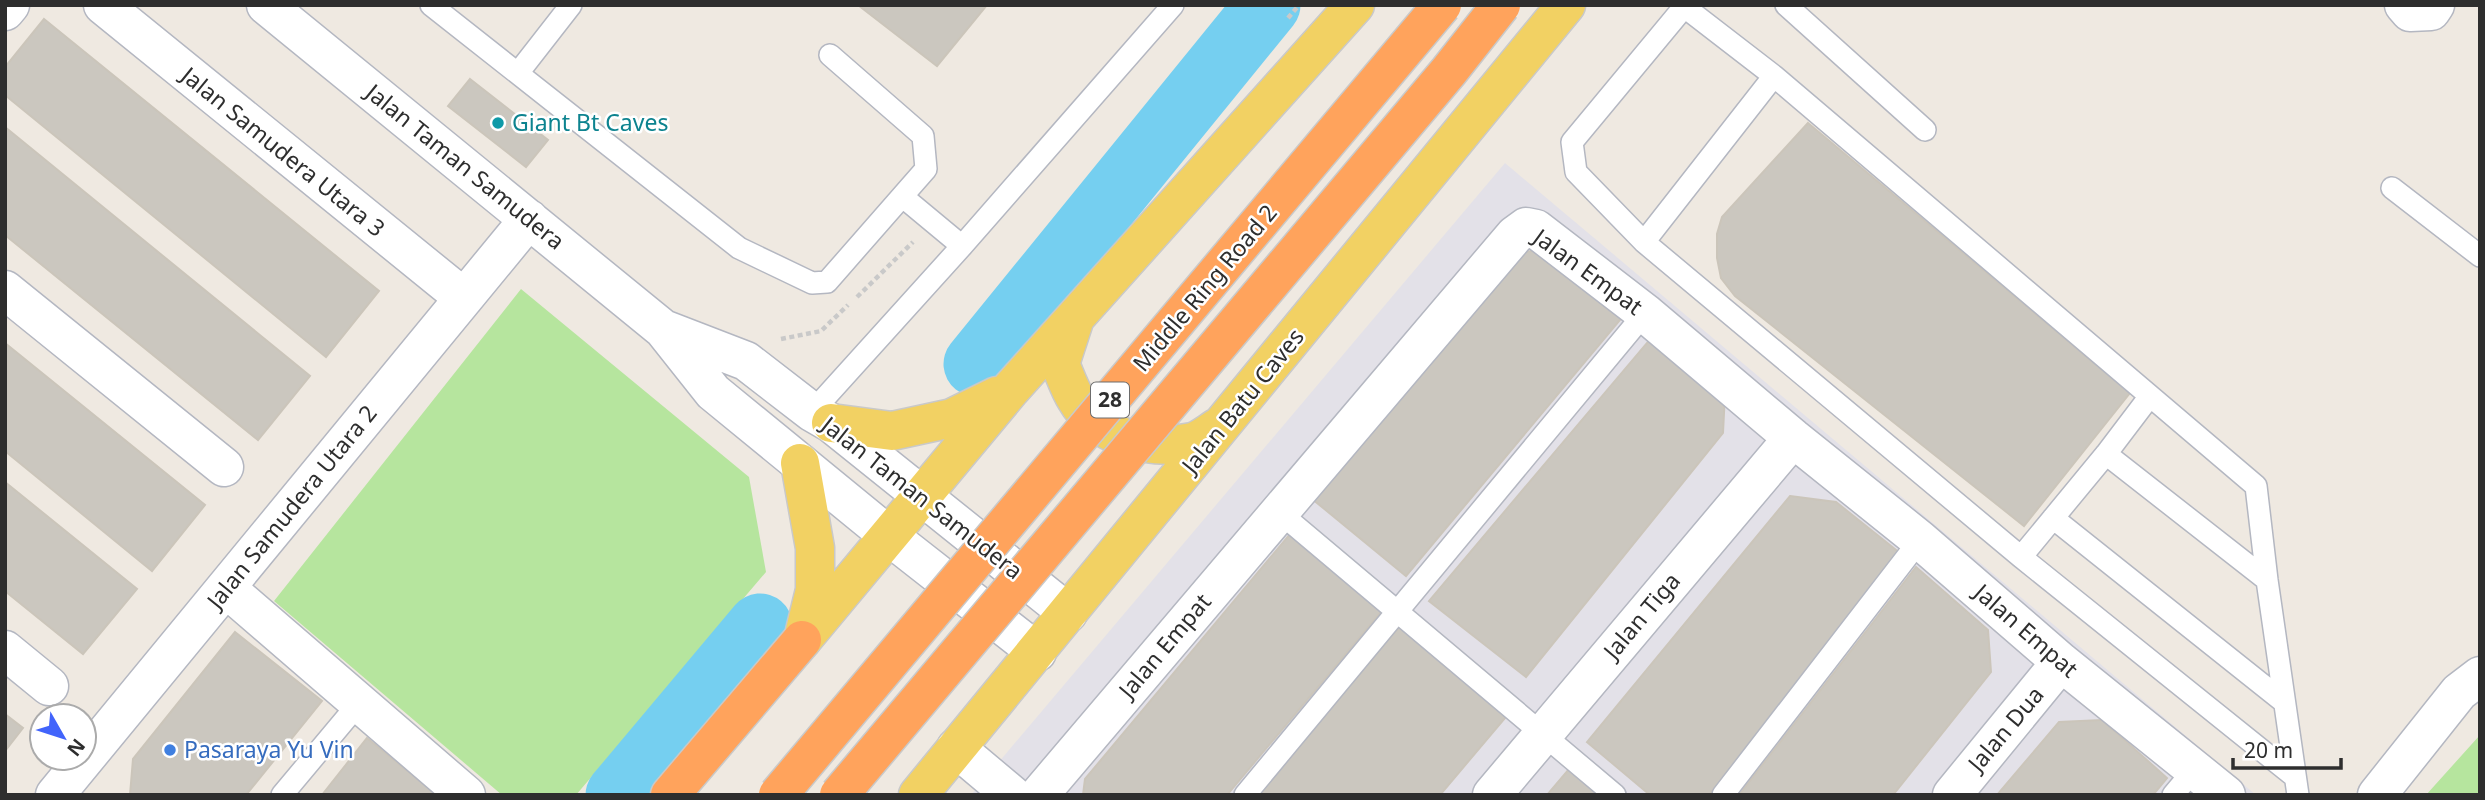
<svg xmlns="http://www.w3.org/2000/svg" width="2485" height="800" viewBox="0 0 2485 800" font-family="'Noto Sans',sans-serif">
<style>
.industrial{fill:#e3e1e8}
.green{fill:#b6e59e}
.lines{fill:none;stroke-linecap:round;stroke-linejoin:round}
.river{stroke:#75cff0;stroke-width:65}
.building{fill:#cbc7bf;stroke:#cbc5ba;stroke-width:2}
.lane-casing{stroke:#b4b7c1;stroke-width:24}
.street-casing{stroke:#b4b7c1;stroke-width:41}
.primary-casing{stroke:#c9c9c9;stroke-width:41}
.highway-casing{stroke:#c9c9c9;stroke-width:41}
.path{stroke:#c9c9c9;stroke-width:4.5;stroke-dasharray:5 3.5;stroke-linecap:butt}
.lane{stroke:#fff;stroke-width:21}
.street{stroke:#fff;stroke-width:38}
.primary{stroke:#f2d163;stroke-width:38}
.highway{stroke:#ffa35c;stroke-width:38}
.highway-bridge-casing{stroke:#c9c9c9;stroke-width:41;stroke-linecap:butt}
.highway-bridge{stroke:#ffa35c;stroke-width:38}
.culture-dot{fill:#0f9aa8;stroke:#fff;stroke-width:2.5}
.shop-dot{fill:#3f7fe0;stroke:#fff;stroke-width:2.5}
.labels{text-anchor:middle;stroke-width:5;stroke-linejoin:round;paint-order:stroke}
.shield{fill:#fff;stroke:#6d6d6d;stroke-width:2}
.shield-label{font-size:21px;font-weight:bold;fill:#2e2e2e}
.culture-label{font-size:23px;fill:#0d838f;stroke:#fff;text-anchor:start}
.street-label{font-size:23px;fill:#2e2e2e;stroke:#fff}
.shop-label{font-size:23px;fill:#366cbe;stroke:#fff;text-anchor:start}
</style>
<rect width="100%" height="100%" fill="#efe9e1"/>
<path class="industrial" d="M 1505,163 L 2256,795 L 971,795 Z"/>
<path class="green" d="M 521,289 L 749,477 L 766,572 L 576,795 L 502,795 L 274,601 Z
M 2480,735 L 2480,795 L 2426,795 Z"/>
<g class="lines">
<path class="river" d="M 976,364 L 1268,5
M 618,795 L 760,626"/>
</g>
<path class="building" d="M 858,5 L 987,5 L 937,66 Z
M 44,19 L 379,291 L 326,357 L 5,95 L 5,67 Z
M 470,79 L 548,140 L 526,167 L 448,106 Z
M 1808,123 L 2130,393 L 2024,526 L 1735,296 L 1721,278 L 1717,258 L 1717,234 L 1722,217 Z
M 5,127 L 310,376 L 258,440 L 5,235 Z
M 1549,249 L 1624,315 L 1406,576 L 1311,498 L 1516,253 Z
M 1652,337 L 1725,393 L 1723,433 L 1526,677 L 1429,601 Z
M 5,343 L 205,505 L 152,571 L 5,451 Z
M 5,482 L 137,589 L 83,654 L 5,591 Z
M 1790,496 L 1836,502 L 1901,554 L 1709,795 L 1650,795 L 1587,742 Z
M 1296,527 L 1387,605 L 1227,795 L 1083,795 L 1085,779 Z
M 1916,567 L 1988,630 L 1991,672 L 1893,795 L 1739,795 Z
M 1403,622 L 1510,712 L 1440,795 L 1258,795 Z
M 235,632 L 322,701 L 246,795 L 130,795 L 133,759 Z
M 5,714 L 23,728 L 5,751 Z
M 2102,720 L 2167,778 L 2153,795 L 1997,795 L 2059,722 Z
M 367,738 L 437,795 L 322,795 Z
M 1570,768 L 1602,795 L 1547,795 Z"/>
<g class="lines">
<defs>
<path id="lane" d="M 431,5 L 739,248 L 812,283 L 827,282 L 926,169 L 923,136 L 830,55
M 1682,5 L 1774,76 L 2256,486 L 2267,580 L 2298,795
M 1786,5 L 1925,130
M 1684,7 L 1572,142 L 1576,172 L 1644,242 L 2021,557 L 2295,777
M 518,73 L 571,5
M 2392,188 L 2480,256
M 903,197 L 962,246
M 1644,242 L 1774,76
M 812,412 L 962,246 L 1173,5
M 2106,454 L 2267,580
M 1279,512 L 1615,795
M 2053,518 L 2284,702
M 2021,557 L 2106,454 L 2150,396
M 282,795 L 359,703
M 1245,795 L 1645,313
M 1723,795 L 1920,540
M 2173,795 L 2194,770"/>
<path id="street" d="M 103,5 L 464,298
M 266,5 L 663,329 L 713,392 L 889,536 L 1037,652
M 2404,5 L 2410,12 L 2431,11 L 2435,5
M 5,11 L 10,5
M 5,290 L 224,467
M 663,329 L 746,361 L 812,412 L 831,423 L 1068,613
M 226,588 L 466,795
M 5,650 L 49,686
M 956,748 L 1012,795
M 55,795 L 529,219
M 1039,795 L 1515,235 L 1526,227 L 1536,229 L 1645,313 L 1793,438 L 1920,540 L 2061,662 L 2226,795
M 1492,795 L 1793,438
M 1952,795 L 2061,662
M 2377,795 L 2459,692 L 2480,676"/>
<path id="primary" d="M 1074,321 L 1060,364 C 1065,375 1069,388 1076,399 C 1098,437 1150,451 1192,442 C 1201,440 1211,431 1220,426
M 831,423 L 892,431 L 952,418 L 997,396
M 800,463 L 815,548 L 815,590 L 805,631
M 802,640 L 1011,389 L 1355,5
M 918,795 L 1566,5"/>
<path id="highway" d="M 670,795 L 802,640"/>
</defs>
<use href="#lane" class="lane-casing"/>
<use href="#street" class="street-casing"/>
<use href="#primary" class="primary-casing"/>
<use href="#highway" class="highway-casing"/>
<path class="path" d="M 1288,18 L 1299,5
M 857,297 L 913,242
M 781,339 L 821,331 L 848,305"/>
<use href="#lane" class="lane"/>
<use href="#street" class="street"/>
<use href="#primary" class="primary"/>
<use href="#highway" class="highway"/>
<defs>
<path id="highway-bridge" d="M 778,795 L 1442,5
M 839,795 L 1449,71 L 1501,5"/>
</defs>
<use href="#highway-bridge" class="highway-bridge-casing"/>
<use href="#highway-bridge" class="highway-bridge"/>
</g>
<circle class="culture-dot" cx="498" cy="123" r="7"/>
<circle class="shop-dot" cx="170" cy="750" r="7"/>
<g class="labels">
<rect class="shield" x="1091" y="382.5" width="38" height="35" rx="5"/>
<g class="shield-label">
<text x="1110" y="407">28</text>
</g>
<g class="culture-label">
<text x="512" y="131">Giant Bt Caves</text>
</g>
<g class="street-label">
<text transform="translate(283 152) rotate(39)" y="8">Jalan Samudera Utara 3</text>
<text transform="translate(465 167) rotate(39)" y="8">Jalan Taman Samudera</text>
<text transform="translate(1588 272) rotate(36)" y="8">Jalan Empat</text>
<text transform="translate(1205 288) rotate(-50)" y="8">Middle Ring Road 2</text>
<text transform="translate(1243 401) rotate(-51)" y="8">Jalan Batu Caves</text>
<text transform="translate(922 498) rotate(38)" y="8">Jalan Taman Samudera</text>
<text transform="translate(292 507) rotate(-51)" y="8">Jalan Samudera Utara 2</text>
<text transform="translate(1642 616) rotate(-50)" y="8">Jalan Tiga</text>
<text transform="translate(2026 631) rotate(41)" y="8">Jalan Empat</text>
<text transform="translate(1165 646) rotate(-50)" y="8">Jalan Empat</text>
<text transform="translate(2006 729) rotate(-50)" y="8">Jalan Dua</text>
</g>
<g class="shop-label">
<text x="184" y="758">Pasaraya Yu Vin</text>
</g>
</g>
<rect width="2485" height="800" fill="none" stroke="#2e2e2e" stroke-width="14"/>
<g transform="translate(63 737) rotate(129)"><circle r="33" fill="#ffffff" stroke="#ababab" stroke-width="2"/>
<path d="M0-5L12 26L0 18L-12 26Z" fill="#4264fb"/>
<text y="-10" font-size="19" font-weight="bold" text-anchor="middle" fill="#2e2e2e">N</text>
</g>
<path d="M2233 758v10h108v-10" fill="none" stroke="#2e2e2e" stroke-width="3.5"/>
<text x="2244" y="758" font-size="21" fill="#2e2e2e" stroke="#ffffff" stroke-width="5" paint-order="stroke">20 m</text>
</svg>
